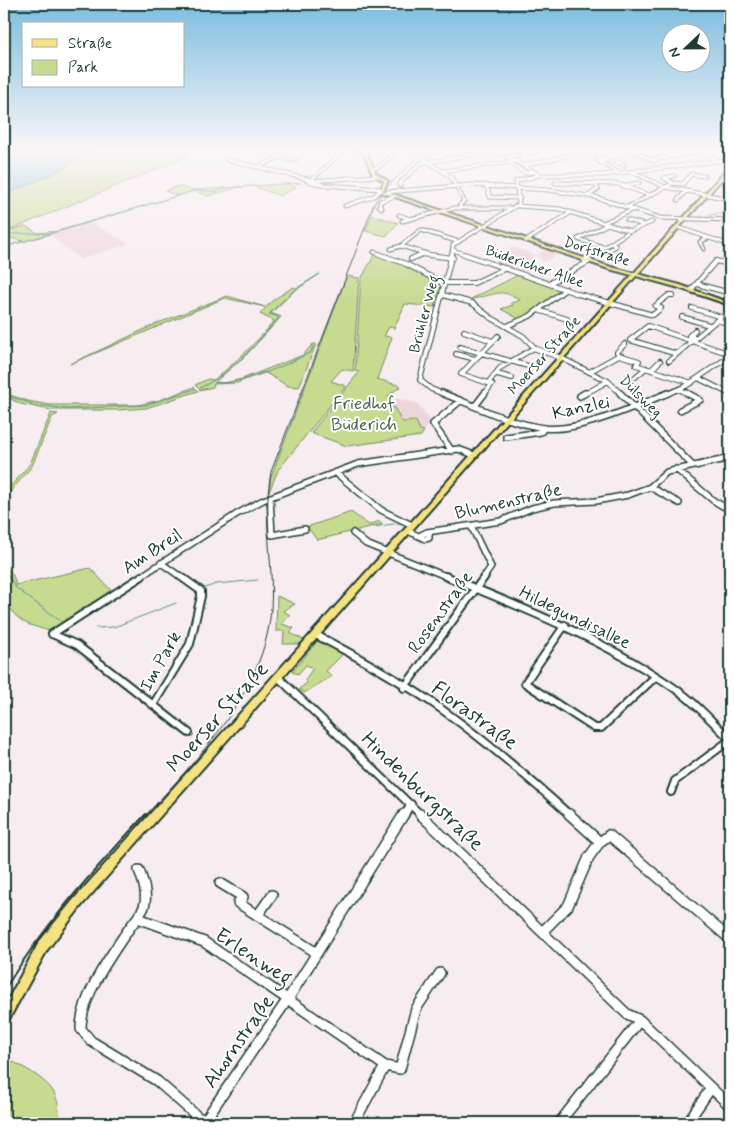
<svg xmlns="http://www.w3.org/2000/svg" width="734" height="1127" viewBox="0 0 734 1127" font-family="Mynerve,sans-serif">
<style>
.built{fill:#eed5dc}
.green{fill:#c6da90;stroke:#728c62}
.water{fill:#7acad4;stroke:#569294}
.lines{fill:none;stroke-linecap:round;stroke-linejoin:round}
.stream{stroke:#569294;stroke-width:1}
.minor-far4-casing{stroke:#1f3d34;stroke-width:5}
.minor-far3-casing{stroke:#1f3d34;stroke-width:6}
.minor-far2-casing{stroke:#1f3d34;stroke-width:8}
.minor-far1-casing{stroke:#1f3d34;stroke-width:10}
.minor-casing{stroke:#1f3d34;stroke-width:12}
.major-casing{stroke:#1f3d34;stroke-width:4}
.minor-far4{stroke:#fff;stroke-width:3}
.minor-far3{stroke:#fff;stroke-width:4}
.minor-far2{stroke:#fff;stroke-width:5}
.minor-far1{stroke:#fff;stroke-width:6}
.minor{stroke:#fff;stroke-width:9}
.major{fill:#f7e281;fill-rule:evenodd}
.tram-far1{stroke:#1f3d34;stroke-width:1}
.tram{stroke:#1f3d34;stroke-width:2}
.labels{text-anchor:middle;stroke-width:4;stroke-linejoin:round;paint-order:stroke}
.far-street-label{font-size:15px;fill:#1f3d34;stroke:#fff}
.park-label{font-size:18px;fill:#49644b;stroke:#fff}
.street-label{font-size:18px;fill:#1f3d34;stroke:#fff}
.near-street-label{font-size:21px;fill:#1f3d34;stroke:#fff}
</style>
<rect width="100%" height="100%" fill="#f7ecef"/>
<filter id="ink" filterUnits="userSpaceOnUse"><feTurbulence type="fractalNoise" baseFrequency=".02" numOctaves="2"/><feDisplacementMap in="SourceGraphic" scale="10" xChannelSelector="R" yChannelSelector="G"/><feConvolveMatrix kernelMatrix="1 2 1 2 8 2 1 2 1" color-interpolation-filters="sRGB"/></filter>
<g filter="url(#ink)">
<path class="built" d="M 615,148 L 628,154 L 636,153 L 661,166 L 639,169 L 600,149 Z
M 92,223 L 129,244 L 80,259 L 50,235 Z
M 513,247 L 535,255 L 548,249 L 558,252 L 558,255 L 543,262 L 536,255 L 530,258 L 537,266 L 524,272 L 495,262 L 500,259 L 494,257 Z
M 389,397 L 417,403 L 431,421 L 424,431 L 420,430 L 417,420 L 403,422 Z"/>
<path class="green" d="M 99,148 L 139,148 L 135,155 L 140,148 L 197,148 L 190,152 L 193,153 L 184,158 L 5,232 L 25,226 L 38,233 L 58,231 L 177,196 L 165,191 L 178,186 L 191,190 L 301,183 L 288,184 L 296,187 L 280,196 L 253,186 L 236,188 L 208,196 L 195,191 L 4,247 L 24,241 L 4,237 L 4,229 L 7,227 L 4,228 L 4,195 L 54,173 Z
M 372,215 L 398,223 L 386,236 L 365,231 Z
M 375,254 L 409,267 L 442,284 L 435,307 L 405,304 L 394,328 L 389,327 L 384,336 L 392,337 L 377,379 L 401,386 L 388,396 L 402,422 L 416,421 L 420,430 L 424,431 L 421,436 L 347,446 L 311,433 L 359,372 L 355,371 L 361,279 Z
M 320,274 L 294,291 L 271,313 L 281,317 L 246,355 L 215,382 L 226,383 L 242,379 L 303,355 L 313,344 L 316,344 L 299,387 L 288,386 L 264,372 L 237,383 L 214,384 L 213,387 L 200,390 L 195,385 L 208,379 L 214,380 C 235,362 257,343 274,321 L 260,314 L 273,300 L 293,287 L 297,288 Z
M 520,274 L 561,289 L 528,315 L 519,319 L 501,309 L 513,305 L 511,303 L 520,300 C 500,286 492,297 471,299 Z
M 347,276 L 359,278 L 353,371 L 342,369 L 331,381 L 346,386 L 278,470 L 269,492 L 271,477 Z
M 227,296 L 265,307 L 225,298 L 70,364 L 156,324 Z
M 194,387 L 198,391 L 146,408 L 118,410 L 50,410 L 21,404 L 4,396 L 4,393 L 28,401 L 50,405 L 138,405 L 160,400 Z
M 51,413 L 58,414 L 52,417 L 32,466 L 4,499 L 4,494 L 30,464 Z
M 351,512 L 369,525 L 380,521 L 382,524 L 317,540 L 307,527 Z
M 4,566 L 13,575 L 16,585 L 90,568 L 113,592 L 55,630 C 48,632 41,628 33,626 C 4,616 4,593 4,566 Z
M 277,596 L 295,604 L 283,611 L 290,615 L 282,624 L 294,628 L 290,633 L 304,640 L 300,644 L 283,644 L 284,631 L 276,631 Z
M 319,639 L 344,653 L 326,671 L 332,676 L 304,693 L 299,689 L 307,683 L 305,680 L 313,668 L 306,665 L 298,674 L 292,672 Z
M 4,1059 C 16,1061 49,1081 54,1093 C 59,1103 60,1113 58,1123 L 4,1123 Z"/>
<path class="water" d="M 4,148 L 99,148 L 54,173 L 4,195 Z"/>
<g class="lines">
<path class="stream" d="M 459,184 L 502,185
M 697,218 L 730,211
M 4,234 L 54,233 L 196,190 L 216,192 L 225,188 L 297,183
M 4,247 L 51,234
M 215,383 C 248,383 282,367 311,352 L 313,346
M 200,388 C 233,372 256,345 279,317 L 269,314 L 292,292 L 319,274
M 4,395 L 36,405 L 67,409 L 146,405 L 195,389
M 373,527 L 400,523
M 4,575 L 8,575 L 16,588 L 63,623
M 205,588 L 216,584 L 258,580
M 96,628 L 114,627 L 176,603"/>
<defs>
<path id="minor-far4" d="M 579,148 L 605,160 L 598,161 L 619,173
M 629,148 L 654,161
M 654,148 L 675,157
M 684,148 L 718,160
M 431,150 L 424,159 L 451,177 L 464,201 L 460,205
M 497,151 L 540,175
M 363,152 L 369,148
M 279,157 L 296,161
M 509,157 L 549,148
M 227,160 L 312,180
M 605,160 L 622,163 L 624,166
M 652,160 L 697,152
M 510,163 L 524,173 L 534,172
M 525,165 L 603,148
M 258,167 L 279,157 L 269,153 L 275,148
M 729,168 L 727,165 L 730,161 L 727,160 L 730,153
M 372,169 L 379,167 L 400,148
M 442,171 L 518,161
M 632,172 L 665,187 L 730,199
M 722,177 L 730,178
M 307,181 L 325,185 L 381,189
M 310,181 L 347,148
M 311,181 L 377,176
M 561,183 L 555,183 L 618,184 L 649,195
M 673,183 L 683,184 L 691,174 L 704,176
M 486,185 L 490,197 L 520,198
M 400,186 L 399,184 L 421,163 L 497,151 L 503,148
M 622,186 L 639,183
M 387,192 L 471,185 L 548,190 L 595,197 L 660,218 L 730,220
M 588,196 L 598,189 L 595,184
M 678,200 L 686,191
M 345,206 L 374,196 L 381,190
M 517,206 L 560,209 L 630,231 L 652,222
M 382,208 L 379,206 L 381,201 L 395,196
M 626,208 L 673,183 L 664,178 L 674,176
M 399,215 L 410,219
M 627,220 L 644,225
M 402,221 L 455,208 L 510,208
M 603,223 L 632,210
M 677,227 L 730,245
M 526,241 L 570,213
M 603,247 L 578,239 L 606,225
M 391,249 L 401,246
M 704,249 L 700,242 L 708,238
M 453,250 L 467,255
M 598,251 L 605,252 L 616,246 L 610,243
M 374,252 L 382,255
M 420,255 L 422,254
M 430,255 L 401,246 L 421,230 L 459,242
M 452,255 L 453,245 L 519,204 L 516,181 L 540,175 L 603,175 L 727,160
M 592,255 L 627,233"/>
<path id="minor-far3" d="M 379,254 L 406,264 L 444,284
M 421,254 L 453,258
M 464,254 L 578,294 L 653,315 L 661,308 L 655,306 L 669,295 L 673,295
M 411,259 L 422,254
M 584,260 L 594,254
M 444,283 L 474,283 L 506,268
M 550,283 L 590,261
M 697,284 L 730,293
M 691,290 L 716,261 L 730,264
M 443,295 L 472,303 L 490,317 L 523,336 L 536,349 L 561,358 L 608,381 L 622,395
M 692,308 L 721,317 L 717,320 L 730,324
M 538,310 L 567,319
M 682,317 L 709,325
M 507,326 L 530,316 L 566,289
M 648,326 L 692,341 L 677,354 L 630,340 Z
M 464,331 L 492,341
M 694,337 L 689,336 L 695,330
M 692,341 L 730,354
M 692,341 L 717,320
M 460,347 L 528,366
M 456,354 L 475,359
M 619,355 L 639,361 L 636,365 L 692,383
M 669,361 L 677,354
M 651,370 L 660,361
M 589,372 L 619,355 L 617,352 L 625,344
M 497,374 L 512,378
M 634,378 L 646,368
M 700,379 L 730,394
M 488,383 L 461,374 L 498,336
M 679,389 L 690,395
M 446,395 L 431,389 L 420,380 L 452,254
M 484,395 L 492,384 L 488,383 L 500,368 L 534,348
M 583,395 L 608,381
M 665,395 L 686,386 L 730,356"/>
<path id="minor-far2" d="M 442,393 C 475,406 509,423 544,428 C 577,433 636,406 668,393
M 620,393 L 693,466
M 580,396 L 585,393
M 475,406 L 485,393
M 680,410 L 700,400 L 687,393
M 506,437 L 541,432 L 544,428
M 452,451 L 433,424 L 460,401
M 676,469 L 714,501 L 730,510
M 336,473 L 381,510 L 412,525
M 650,487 L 679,503
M 270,497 L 272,535 L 305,529
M 471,526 L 491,567 L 484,577
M 408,531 L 425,539 L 429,538 L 429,532
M 353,533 L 366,544 L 448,577
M 421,535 L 427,532 L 501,521 L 532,508 L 554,503 L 596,501 L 628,495 L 650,487 L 667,472 L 726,459 L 730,456
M 161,563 L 181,577
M 140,577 L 237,514 L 263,500 L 358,464 L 458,449 L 474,455"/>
<path id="minor-far1" d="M 445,576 C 526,609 608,641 680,692 C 698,705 714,724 730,739
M 565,625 L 525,683 L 594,728 L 601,728 L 656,676
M 52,634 L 142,576
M 52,634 L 77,645 L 189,733
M 316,635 C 360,658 404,682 444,711 C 489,743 530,779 571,816
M 278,677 L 422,816
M 404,688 L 485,576
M 153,705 L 190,644 L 201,596 L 201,591 L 180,576
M 671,792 L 675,781 L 730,740
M 404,816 L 411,804"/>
<path id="minor" d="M 420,814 L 627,1014 L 640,1020 L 730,1106
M 569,814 L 600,842 L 609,835 L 730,939
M 139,870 C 143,881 148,895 144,907 C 140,916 131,925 126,933 C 109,958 81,997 81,1029 L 91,1041 L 157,1081 L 199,1118 L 213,1119 L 217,1123
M 220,883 L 243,897 L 238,903 L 317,953
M 258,915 L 272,895
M 138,918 L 204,942 L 385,1066
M 543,931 L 568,906 L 589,857 L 600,842
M 203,1123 L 288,999 L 404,814
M 354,1123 L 385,1066 L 400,1069 L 416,1009 L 440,973
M 559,1123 L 640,1020
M 687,1123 L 711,1088"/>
<path id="major" d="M 355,148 C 370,150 368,160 375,171 C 377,176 384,178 388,181 L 383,191 L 611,267 L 634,273 L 729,167 L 730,167 L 730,170 L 638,274 L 680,285 L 730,303 L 730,305 L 676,287 L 636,276 L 82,905 L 47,950 L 8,1021 L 4,1022 L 4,1007 L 39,942 L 74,899 L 632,275 L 609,269 L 380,192 L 384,181 L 373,175 L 364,154 Z
M 727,148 L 730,148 L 730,153 L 728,152 Z"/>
</defs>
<use href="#minor-far4" class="minor-far4-casing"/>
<use href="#minor-far3" class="minor-far3-casing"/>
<use href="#minor-far2" class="minor-far2-casing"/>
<use href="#minor-far1" class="minor-far1-casing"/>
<use href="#minor" class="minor-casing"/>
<use href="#major" class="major-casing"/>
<use href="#minor-far4" class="minor-far4"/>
<use href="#minor-far3" class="minor-far3"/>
<use href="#minor-far2" class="minor-far2"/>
<use href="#minor-far1" class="minor-far1"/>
<use href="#minor" class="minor"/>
<use href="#major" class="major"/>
<path class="tram-far1" d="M 145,816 C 197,759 266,690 271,608 C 274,561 262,521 271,472 L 374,204 L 383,191 L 427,148"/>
<path class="tram" d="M 4,990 C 44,925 94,870 146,814"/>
</g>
</g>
<linearGradient id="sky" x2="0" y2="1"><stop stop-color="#7cbde0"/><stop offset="0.49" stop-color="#fbf6f8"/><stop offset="1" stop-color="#fbf6f8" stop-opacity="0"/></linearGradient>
<rect width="734" height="305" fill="url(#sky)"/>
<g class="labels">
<g class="far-street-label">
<text transform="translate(597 251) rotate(17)" y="5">Dorfstraße</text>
<text transform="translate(535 266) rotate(19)" y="5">Büdericher Allee</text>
<text transform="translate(424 314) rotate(-75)" y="5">Brühler Weg</text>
<text transform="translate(544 355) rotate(-48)" y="5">Moerser Straße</text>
<text transform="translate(641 396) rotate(45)" y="5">Dülsweg</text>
</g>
<g class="park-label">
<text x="364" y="409">Friedhof<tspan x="364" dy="21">Büderich</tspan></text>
</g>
<g class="street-label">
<text transform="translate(581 407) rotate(-12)" y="6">Kanzlei</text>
<text transform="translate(508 501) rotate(-13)" y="6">Blumenstraße</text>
<text transform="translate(152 551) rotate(-33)" y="6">Am Breil</text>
<text transform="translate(440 612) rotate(-54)" y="6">Rosenstraße</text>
<text transform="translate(575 617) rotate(26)" y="6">Hildegundisallee</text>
<text transform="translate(160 661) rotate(-61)" y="6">Im Park</text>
</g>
<g class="near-street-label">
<text transform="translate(475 715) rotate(36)" y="7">Florastraße</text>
<text transform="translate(217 717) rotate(-48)" y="7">Moerser Straße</text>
<text transform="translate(423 791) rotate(44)" y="7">Hindenburgstraße</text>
<text transform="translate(254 956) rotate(33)" y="7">Erlenweg</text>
<text transform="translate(238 1041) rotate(-55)" y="7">Ahornstraße</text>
</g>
</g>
<rect width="734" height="1127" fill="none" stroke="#fff" stroke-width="20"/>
<rect x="10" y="10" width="714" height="1107" fill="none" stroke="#1f3d34" stroke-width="2" filter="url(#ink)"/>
<rect x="22" y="22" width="162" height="65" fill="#ffffff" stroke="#a5b1ae"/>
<rect x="32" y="39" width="25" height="8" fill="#f7e281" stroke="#a5b1ae"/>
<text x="68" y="48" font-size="15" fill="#1f3d34">Straße</text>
<rect x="32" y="60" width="25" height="15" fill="#c6da90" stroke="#a5b1ae"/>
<text x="68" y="72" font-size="15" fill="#1f3d34">Park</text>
<g transform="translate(686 48) rotate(248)"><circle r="24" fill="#ffffff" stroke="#a5b1ae"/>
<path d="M0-4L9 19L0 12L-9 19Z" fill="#1f3d34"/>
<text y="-8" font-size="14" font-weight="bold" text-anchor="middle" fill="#1f3d34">N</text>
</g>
</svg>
